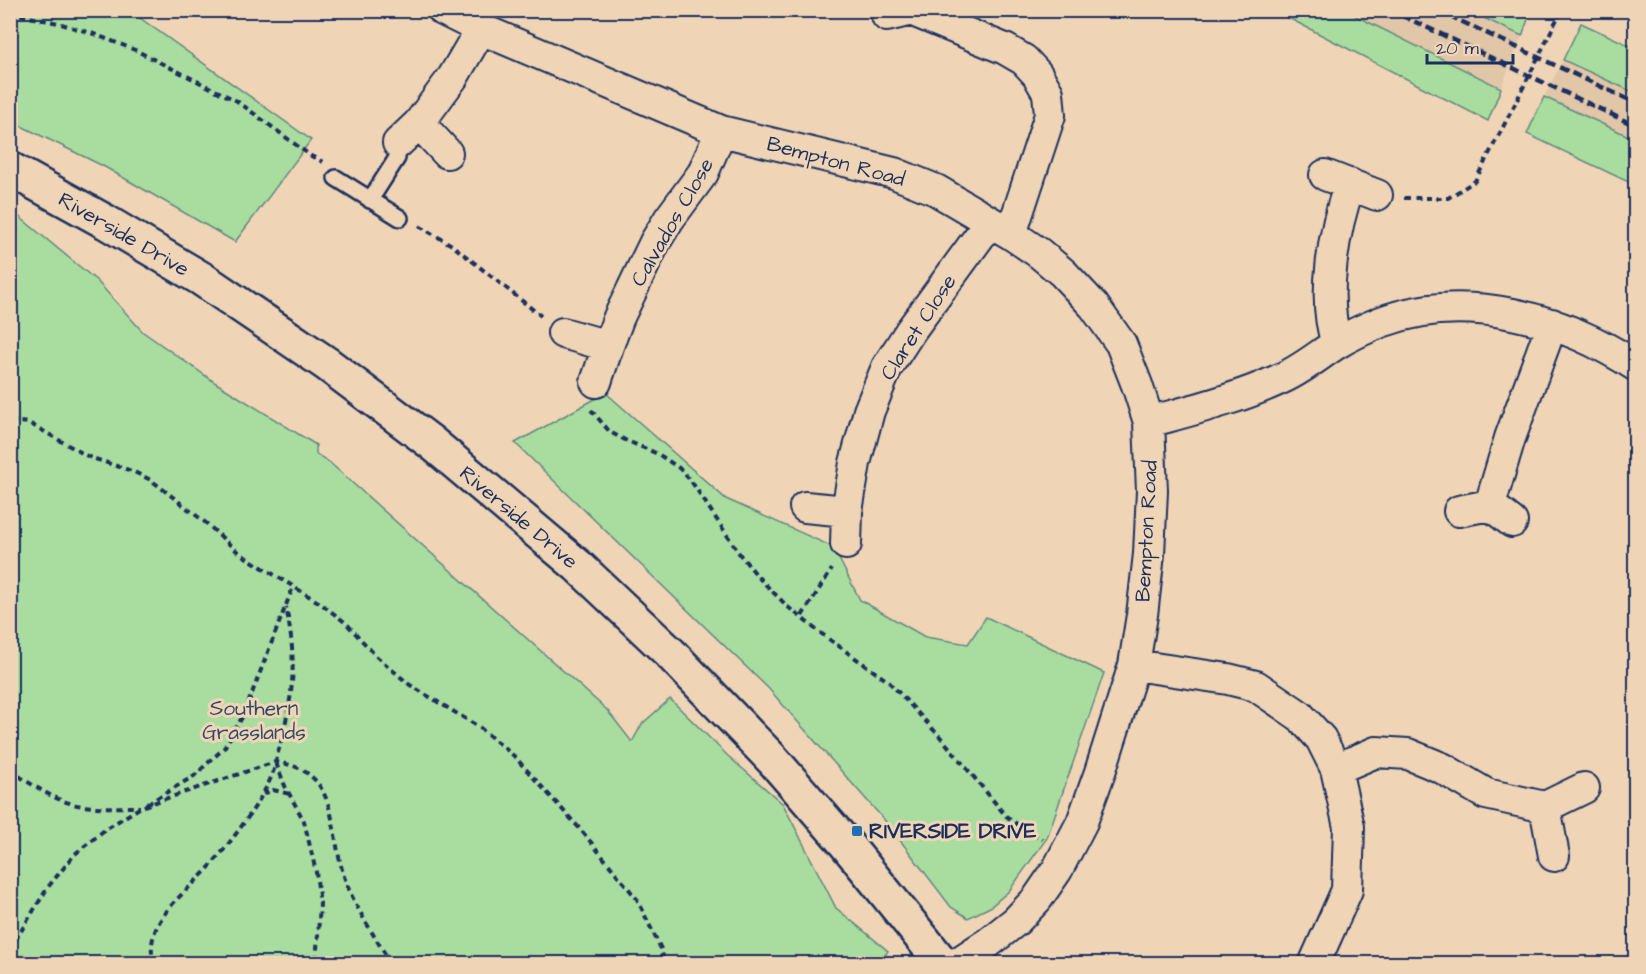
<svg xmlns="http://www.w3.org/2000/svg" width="1646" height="974" viewBox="0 0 1646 974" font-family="'Architects Daughter',sans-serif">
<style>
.built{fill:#e1c6a8}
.green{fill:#a9dd9f;stroke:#62867e;stroke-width:1.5}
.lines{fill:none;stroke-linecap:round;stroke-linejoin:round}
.lane-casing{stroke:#1b2f5e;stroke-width:20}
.street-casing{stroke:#1b2f5e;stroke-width:34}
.secondary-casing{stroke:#1b2f5e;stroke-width:38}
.path{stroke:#1b2f5e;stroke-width:4;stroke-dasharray:6 4.5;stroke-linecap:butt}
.lane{stroke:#efd5b6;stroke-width:15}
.street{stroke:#efd5b6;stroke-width:30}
.secondary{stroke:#efd5b6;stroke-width:33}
.rail{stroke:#1b2f5e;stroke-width:4.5;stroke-dasharray:9 4.5;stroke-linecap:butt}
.path-bridge{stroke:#1b2f5e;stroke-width:4;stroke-dasharray:6 4.5;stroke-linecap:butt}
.poi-dot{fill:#1f6fb2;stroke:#efd5b6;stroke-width:2}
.labels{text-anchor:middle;stroke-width:6;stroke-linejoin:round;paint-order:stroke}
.street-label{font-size:21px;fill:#1b2f5e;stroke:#efd5b6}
.park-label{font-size:21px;fill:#304968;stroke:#efd5b6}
.poi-label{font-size:21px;font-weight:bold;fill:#1b2f5e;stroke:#efd5b6;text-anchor:start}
</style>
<rect width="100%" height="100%" fill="#efd5b6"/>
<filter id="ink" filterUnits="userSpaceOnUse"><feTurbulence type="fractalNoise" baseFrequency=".0167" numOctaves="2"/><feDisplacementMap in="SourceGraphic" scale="12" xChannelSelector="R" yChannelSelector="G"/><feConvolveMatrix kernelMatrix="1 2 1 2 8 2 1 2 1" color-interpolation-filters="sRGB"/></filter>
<g filter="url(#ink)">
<path class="built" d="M 1346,11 L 1469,11 L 1522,36 L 1501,88 Z
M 1563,60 L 1635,93 L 1635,139 L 1544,97 Z"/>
<path class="green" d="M 10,11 L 130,11 L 311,140 L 235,242 L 103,166 L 11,121 Z
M 1275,11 L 1346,11 L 1501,88 L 1488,121 Z
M 1469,11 L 1531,11 L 1522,36 Z
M 1581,23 L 1635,48 L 1635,93 L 1563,60 Z
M 1544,97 L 1635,139 L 1635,185 L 1527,134 Z
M 10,209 L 97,281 L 143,332 L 216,383 L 316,445 L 316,454 L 329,462 L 607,710 L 632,742 L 642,724 L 670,699 L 728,756 L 783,804 L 836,908 L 888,951 L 880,963 L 11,963 Z
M 606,393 L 726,499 L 833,547 L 860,600 L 925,637 L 968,644 L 986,617 L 1104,673 L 1047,838 L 1009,891 L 990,907 L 968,918 L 951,907 L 887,823 L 768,688 L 515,443 Z"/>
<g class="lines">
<defs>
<path id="lane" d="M 336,178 L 400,218
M 370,200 L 397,158 L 398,143"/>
<path id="street" d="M 443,10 L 481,29 L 721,131 L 894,173 L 936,190 L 1011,234 L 1039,253 L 1063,273 L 1094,306 L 1121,344 L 1137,385 L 1149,422 L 1152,491 L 1149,554 L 1142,615 L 1134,665 L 1100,772 L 1082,822 L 1057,870 L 1037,899 L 1016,921 L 988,943 L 956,964
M 913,11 L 1005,49 L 1024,60 L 1037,74 L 1048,93 L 1050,115 L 1011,234
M 887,16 L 913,10
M 419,123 L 453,77 L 481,29
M 398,143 L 419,123 L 447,153
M 1325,175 L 1377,195
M 563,333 L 608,346 L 596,382
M 1337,343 C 1321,299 1334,228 1350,184
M 608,346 L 619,317 L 655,242 L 669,219 L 703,173 L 721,131
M 1149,422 C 1192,410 1237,399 1278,380 C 1300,371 1316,357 1336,344 C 1349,336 1366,328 1381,322 C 1466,290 1562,318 1636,366
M 1490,505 L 1510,438 L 1552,324
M 805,507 L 847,511 L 855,463 L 869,411 L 887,367 L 911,330 L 990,222
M 1459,511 L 1490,505 L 1512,522
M 846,544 L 847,511
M 1134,665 L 1228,679 L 1256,686 L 1300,716 L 1321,739 L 1336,769 L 1349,827 L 1347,890 L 1314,964
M 1336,769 L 1376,752 L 1408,754 L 1442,768 L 1486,794 L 1545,807 L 1584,788
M 1545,807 L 1554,856"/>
<path id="secondary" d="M 10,169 L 106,222 L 202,279 L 327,364 L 432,443 L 578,566 L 670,653 L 773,760 L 846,844 L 943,964"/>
</defs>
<use href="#lane" class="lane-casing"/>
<use href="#street" class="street-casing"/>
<use href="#secondary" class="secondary-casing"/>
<path class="path" d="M 10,13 L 58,23 L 94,34 L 135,50 L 237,101 L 311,156 L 323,162
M 1558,17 L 1561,10
M 1404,198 L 1448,198 L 1475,181 L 1517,100
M 419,226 L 452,245 L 541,316
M 591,410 L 610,432 L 625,440 L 658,454 L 679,468 L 691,481 L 741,556 L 760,579 L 788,607 L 819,632 L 889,682 L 944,741 L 1006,816 L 1025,830 L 1042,839
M 10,421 L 29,423 L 89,457 L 132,471 L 151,480 L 206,523 L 239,553 L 320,603 L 346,623 L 376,656 L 410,685 L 479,727 L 514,756 L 581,830 L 637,899 L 661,949 L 665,964
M 802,616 L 832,569
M 276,763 L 285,786 L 304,821 L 316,872 L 320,904 L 316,964
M 10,770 C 33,785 55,802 83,806 C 102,808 121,807 140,807
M 263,794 L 273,790 L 290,794
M 147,804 L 194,776 L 224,748 L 244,714 L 293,587
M 10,949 L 48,887 L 75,854 L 107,828 L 141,807 L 275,762 C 339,769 329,827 343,873 C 352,904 375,936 391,964
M 154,964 C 141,919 189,892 213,863 C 230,843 265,797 273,772 C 276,764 277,754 280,746 C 294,691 297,662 286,607"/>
<use href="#lane" class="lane"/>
<use href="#street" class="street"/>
<use href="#secondary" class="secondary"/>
<path class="rail" d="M 1390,10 L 1636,126
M 1437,10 L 1636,103"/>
<path class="path-bridge" d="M 1517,100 L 1558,17"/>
</g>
</g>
<rect class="poi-dot" x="851" y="825" width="12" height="12" rx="3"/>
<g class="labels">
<g class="street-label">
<text transform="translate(836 161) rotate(15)" y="7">Bempton Road</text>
<text transform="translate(672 222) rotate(-60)" y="7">Calvados Close</text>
<text transform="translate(124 234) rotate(30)" y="7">Riverside Drive</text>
<text transform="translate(918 327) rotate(-57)" y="7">Claret Close</text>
<text transform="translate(519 517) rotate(40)" y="7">Riverside Drive</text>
<text transform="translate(1146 531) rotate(-87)" y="7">Bempton Road</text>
</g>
<g class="park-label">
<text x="254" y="715">Southern<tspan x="254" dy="24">Grasslands</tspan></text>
</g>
<g class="poi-label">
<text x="869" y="838">RIVERSIDE DRIVE</text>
</g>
</g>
<rect width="1646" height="974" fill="none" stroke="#efd5b6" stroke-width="36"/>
<rect x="18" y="18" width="1610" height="938" fill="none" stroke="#1b2f5e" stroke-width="2" filter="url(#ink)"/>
<path d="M1427 54v9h86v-9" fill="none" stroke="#1b2f5e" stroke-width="3"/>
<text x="1436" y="54" font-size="18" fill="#1b2f5e" stroke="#efd5b6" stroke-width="4.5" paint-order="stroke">20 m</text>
</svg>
